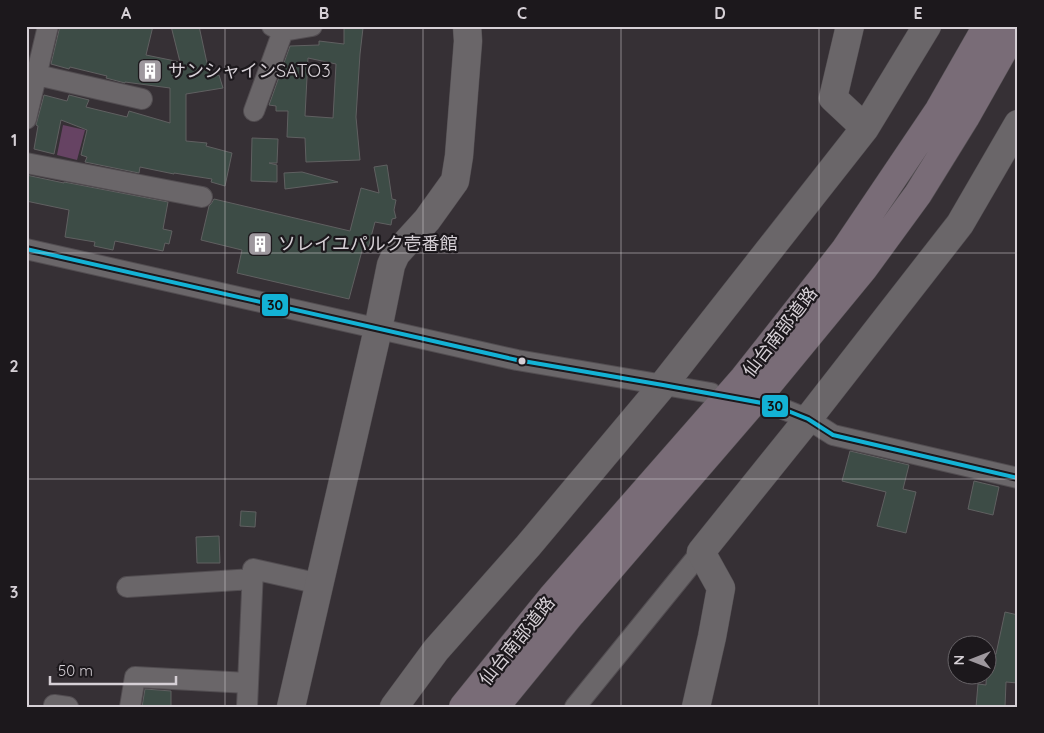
<svg xmlns="http://www.w3.org/2000/svg" width="1044" height="733" viewBox="0 0 1044 733" font-family="Quicksand,'Noto Sans JP',sans-serif">
<style>
.green{fill:#664363}
.building{fill:#3d4c46;stroke:#606061;fill-rule:evenodd}
.lines{fill:none;stroke-linecap:round;stroke-linejoin:round}
.street-casing{stroke:#524d51;stroke-width:22}
.secondary-casing{stroke:#524d51;stroke-width:29}
.highway-casing{stroke:#524d51;stroke-width:29}
.street{stroke:#6a6669;stroke-width:20}
.secondary{stroke:#6a6669;stroke-width:28}
.highway{stroke:#796c77;stroke-width:28}
.bus-1-casing{stroke:#1c181c;stroke-width:8}
.bus-1{stroke:#13b2d5;stroke-width:4}
.grid{fill:none;stroke:#d6d0d6;stroke-width:1;stroke-opacity:0.55}
.bus-dot{fill:#d6d0d6;stroke:#1c181c;stroke-width:2}
.labels{text-anchor:middle;stroke-width:4.5;stroke-linejoin:round;paint-order:stroke}
.poi-label{font-size:18px;fill:#d6d0d6;stroke:#1c181c;text-anchor:start}
.street-label{font-size:18px;fill:#d6d0d6;stroke:#1c181c}
.line-badge{stroke:#1c181c;stroke-width:2}
.pale-badge-label{font-size:14px;text-anchor:middle;font-weight:bold;fill:#111}
.neatline{fill:none;stroke:#d6d0d6;stroke-width:2}
.grid-label{font-size:16px;text-anchor:middle;font-weight:bold;fill:#d6d0d6}
</style>
<rect width="100%" height="100%" fill="#363035"/>
<path class="green" d="M 63,125 L 85,130 L 77,160 L 57,155 Z"/>
<path class="building" d="M 60,26 L 153,26 L 146,55 L 180,62 L 171,26 L 199,26 L 210,77 L 219,75 L 223,88 L 186,94 L 186,141 L 207,143 L 206,146 L 232,153 L 225,186 L 211,182 L 212,179 L 174,173 L 174,174 L 140,167 L 139,173 L 85,162 L 87,157 L 81,155 L 87,130 L 61,120 L 54,154 L 34,149 L 38,126 L 36,125 L 44,95 L 67,101 L 69,95 L 89,100 L 86,107 L 127,117 L 129,111 L 170,123 L 170,88 L 125,82 L 125,83 L 106,78 L 107,76 L 70,67 L 69,69 L 51,64 Z
M 344,28 L 363,28 L 360,54 L 356,117 L 360,160 L 306,162 L 305,138 L 287,137 L 288,111 L 276,111 L 276,106 L 269,105 L 290,46 L 319,45 L 319,41 L 344,44 ZM 308,58 L 336,64 L 333,118 L 305,116 Z
M 252,138 L 278,139 L 277,163 L 269,163 L 277,165 L 277,182 L 251,181 Z
M 387,165 L 392,199 L 396,200 L 394,210 L 396,218 L 392,219 L 391,225 L 375,222 L 368,248 L 363,247 L 349,299 L 237,273 L 242,250 L 201,240 L 209,206 L 211,204 L 214,199 L 350,231 L 361,188 L 379,193 L 374,167 Z
M 302,172 L 338,182 L 285,189 L 284,173 Z
M 26,175 L 64,183 L 64,182 L 168,202 L 163,229 L 172,231 L 169,244 L 165,243 L 163,251 L 115,241 L 113,250 L 94,246 L 95,242 L 65,237 L 69,210 L 26,201 Z
M 850,451 L 909,465 L 903,489 L 916,492 L 906,533 L 877,526 L 886,492 L 842,481 Z
M 974,481 L 999,487 L 993,515 L 968,509 Z
M 241,511 L 256,512 L 255,527 L 240,526 Z
M 219,536 L 220,563 L 197,563 L 196,537 Z
M 1005,612 L 1018,615 L 1018,683 L 1006,682 L 1005,707 L 976,707 L 978,684 L 986,685 L 987,662 L 991,663 L 992,653 L 996,654 Z
M 145,689 L 171,691 L 171,707 L 142,707 Z"/>
<g class="lines">
<defs>
<path id="street" d="M 272,26 L 283,31 L 312,26
M 37,75 L 142,99
M 254,111 L 283,31
M 26,119 L 48,26
M 26,163 L 202,197
M 26,249 L 517,360 L 711,393
M 773,405 L 808,419 L 833,435 L 1018,478
M 127,587 L 253,579
M 54,705 L 68,707
M 130,707 L 135,677 L 248,683
M 247,707 L 253,569 L 320,584
M 575,707 L 701,552"/>
<path id="secondary" d="M 850,26 L 833,98 L 865,128
M 291,707 L 378,329 L 391,265 L 396,254 L 427,220 L 455,181 L 459,156 L 468,41 L 467,26
M 394,707 L 436,650 L 528,546 L 663,385 L 865,128 L 927,26
M 696,707 L 712,637 L 721,588 L 701,552 L 808,419 L 960,224 L 1018,124"/>
<path id="highway" d="M 463,707 L 552,597 L 744,378 L 844,251 L 939,110 L 987,26
M 495,707 L 571,614 L 762,392 L 864,268 L 918,194 L 965,118 L 1017,26"/>
</defs>
<use href="#street" class="street-casing"/>
<use href="#secondary" class="secondary-casing"/>
<use href="#highway" class="highway-casing"/>
<use href="#street" class="street"/>
<use href="#secondary" class="secondary"/>
<use href="#highway" class="highway"/>
<defs>
<path id="bus-1" d="M 26,249 L 517,360 L 663,385 L 773,405 L 808,419 L 833,435 L 1018,478"/>
</defs>
<use href="#bus-1" class="bus-1-casing"/>
<use href="#bus-1" class="bus-1"/>
</g>
<path class="grid" d="M 225,26 L 225,707M 423,26 L 423,707M 621,26 L 621,707M 819,26 L 819,707M 26,253 L 1018,253M 26,479 L 1018,479"/>
<defs>
<symbol id="building-square" viewBox="-11 -11 22 22"><rect x="-9" y="-9" width="18" height="18" rx="4" fill="#9e989e" stroke="#1c181c"/><path d="M-4-6H4V6H1V3H-1V6H-4ZM-2.5-4.3h1.7v1.8h-1.7ZM.8-4.3h1.7v1.8H.8ZM-2.5-1h1.7V.8h-1.7ZM.8-1h1.7V.8H.8Z" fill="#fff"/></symbol>
</defs>
<g fill-rule="evenodd">
<use href="#building-square" x="136" y="57" width="28" height="28"/>
<use href="#building-square" x="246" y="230" width="28" height="28"/>
</g>
<circle class="bus-dot" cx="522" cy="361" r="4.5"/>
<g class="labels">
<g class="poi-label">
<text x="168" y="77">サンシャインSATO3</text>
<text x="278" y="250">ソレイユパルク壱番館</text>
</g>
<g class="street-label">
<text transform="translate(780 332) rotate(-52)" y="6">仙台南部道路</text>
<text transform="translate(517 641) rotate(-51)" y="6">仙台南部道路</text>
</g>
</g>
<g class="line-badge">
<rect x="261" y="293" width="28" height="24" rx="5" fill="#13b2d5"/>
<rect x="761" y="394" width="28" height="24" rx="5" fill="#13b2d5"/>
</g>
<g class="pale-badge-label">
<text x="275" y="310">30</text>
<text x="775" y="411">30</text>
</g>
<rect width="1044" height="733" fill="none" stroke="#1c181c" stroke-width="55"/>
<g transform="translate(972 660) rotate(270)"><circle r="24" fill="#1c181c" stroke="#666266"/>
<path d="M0-4L9 19L0 12L-9 19Z" fill="#9e989e"/>
<text y="-8" font-size="14" font-weight="bold" text-anchor="middle" fill="#d6d0d6">N</text>
</g>
<path d="M50 676v8h126v-8" fill="none" stroke="#d6d0d6" stroke-width="2.5"/>
<text x="58" y="676" font-size="15" fill="#d6d0d6" stroke="#1c181c" stroke-width="4" paint-order="stroke">50 m</text>
<rect x="28" y="28" width="988" height="678" class="neatline"/>
<g class="grid-label">
<text x="126" y="19">A</text>
<text x="324" y="19">B</text>
<text x="522" y="19">C</text>
<text x="720" y="19">D</text>
<text x="918" y="19">E</text>
<text x="14" y="146">1</text>
<text x="14" y="372">2</text>
<text x="14" y="598">3</text>
</g>
</svg>
